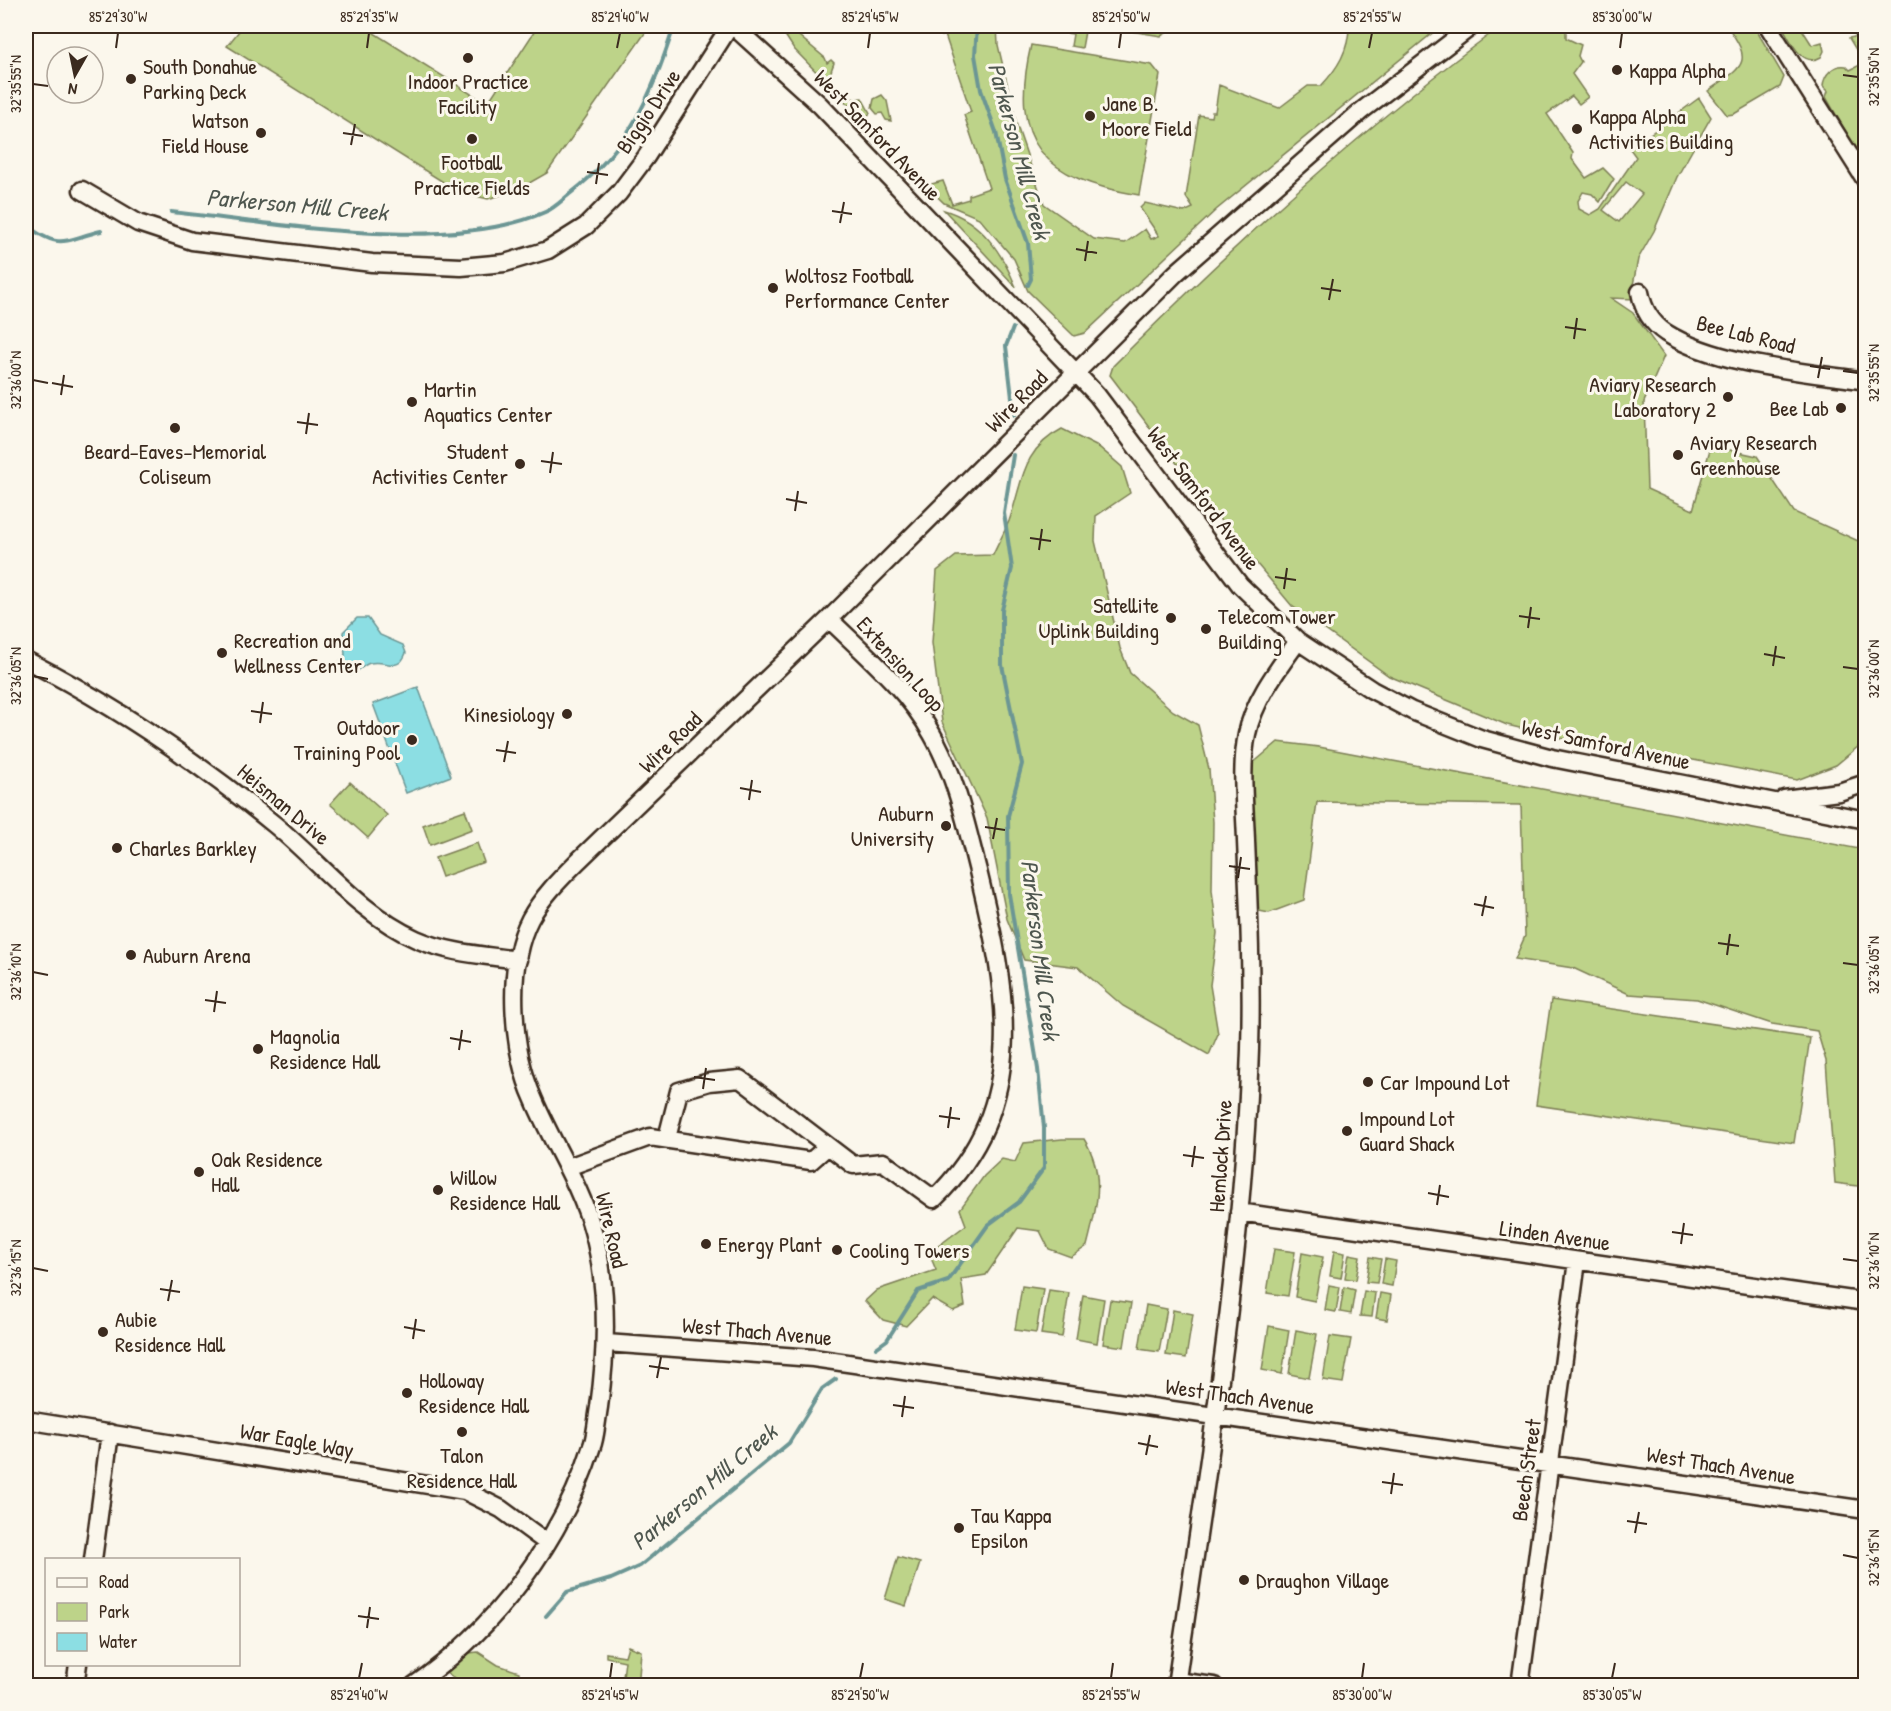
<svg xmlns="http://www.w3.org/2000/svg" width="1891" height="1711" viewBox="0 0 1891 1711" font-family="'Patrick Hand',sans-serif">
<style>
.green{fill:#bdd389;stroke:#7c7e54;stroke-width:1.5;fill-rule:evenodd}
.water{fill:#8cdee3;stroke:#6c9694;stroke-width:1.5}
.lines{fill:none;stroke-linecap:round;stroke-linejoin:round}
.stream{stroke:#6c9694;stroke-width:4}
.minor-casing{stroke:#3b2a1e;stroke-width:21}
.minor{stroke:#fbf7ec;stroke-width:16}
.ticks{fill:none;stroke:#3b2a1e;stroke-width:2}
.poi-dot{fill:#3b2a1e;stroke:#fbf7ec;stroke-width:2}
.labels{text-anchor:middle;stroke-width:6;stroke-linejoin:round;paint-order:stroke}
.poi-label{font-size:22px;fill:#3b2a1e;stroke:#fbf7ec;text-anchor:start}
.street-label{font-size:22px;fill:#3b2a1e;stroke:#fbf7ec}
.water-label{font-size:24px;font-style:italic;fill:#4f574f;stroke:#fbf7ec}
.neatline{fill:none;stroke:#3b2a1e;stroke-width:2}
.ticks-label{font-size:15px;text-anchor:middle;fill:#3b2a1e}
</style>
<rect width="100%" height="100%" fill="#fbf7ec"/>
<filter id="ink" filterUnits="userSpaceOnUse"><feTurbulence type="fractalNoise" baseFrequency=".0167" numOctaves="2"/><feDisplacementMap in="SourceGraphic" scale="12" xChannelSelector="R" yChannelSelector="G"/><feConvolveMatrix kernelMatrix="1 2 1 2 8 2 1 2 1" color-interpolation-filters="sRGB"/></filter>
<g filter="url(#ink)">
<path class="green" d="M 243,26 L 363,26 L 487,104 L 538,26 L 650,26 L 547,173 L 517,190 L 488,199 L 459,192 L 227,46 Z
M 779,26 L 787,26 L 825,58 L 827,63 L 831,60 L 834,63 C 824,84 840,102 862,98 L 870,113 L 866,118 L 872,129 L 794,49 Z
M 939,26 L 997,26 L 998,45 L 1017,126 L 1044,204 L 1094,239 L 1125,243 L 1145,229 L 1151,239 L 1159,236 L 1140,208 L 1145,203 L 1184,212 L 1193,208 L 1186,197 L 1199,115 L 1211,117 L 1212,112 L 1215,112 L 1219,85 L 1279,108 L 1308,86 L 1321,86 C 1338,68 1349,50 1349,26 L 1441,26 L 1216,210 L 1085,333 L 1074,336 L 1028,291 L 1014,259 L 979,218 L 944,203 L 904,164 L 928,185 L 943,181 L 952,204 L 969,199 L 969,195 L 989,188 L 964,115 L 971,112 L 945,35 L 942,36 Z
M 1039,26 L 1086,26 L 1082,48 L 1071,46 L 1073,34 L 1039,29 Z
M 1130,26 L 1161,26 L 1166,33 L 1161,36 L 1131,31 Z
M 1501,26 L 1566,26 L 1566,38 L 1581,45 L 1578,56 L 1581,62 L 1572,74 L 1588,97 L 1579,104 L 1572,96 L 1547,114 L 1573,153 L 1572,159 L 1586,178 L 1603,168 L 1614,179 L 1600,202 L 1592,194 L 1583,192 L 1578,201 L 1579,209 L 1590,215 L 1600,209 L 1636,157 L 1630,149 L 1699,98 L 1711,117 L 1677,177 L 1654,231 L 1638,259 L 1633,285 L 1634,299 L 1611,298 L 1633,313 L 1664,356 L 1644,402 L 1647,489 L 1693,510 L 1711,446 L 1757,456 L 1794,512 L 1865,544 L 1865,741 L 1836,765 L 1797,780 L 1688,759 L 1615,751 L 1507,725 L 1389,676 L 1292,606 L 1216,515 L 1110,375 L 1113,366 L 1137,342 C 1252,228 1370,122 1501,26 ZM 1626,182 L 1642,194 L 1619,222 L 1603,210 Z
M 1727,26 L 1754,26 L 1784,77 L 1780,87 L 1734,114 L 1727,115 L 1708,91 C 1742,67 1755,64 1727,26 Z
M 1782,26 L 1800,26 L 1812,45 L 1822,42 L 1824,51 L 1821,57 C 1801,69 1790,39 1782,26 Z
M 1865,35 L 1865,165 L 1826,97 L 1828,91 L 1823,86 C 1824,74 1834,64 1846,66 L 1850,70 L 1864,63 L 1849,38 Z
M 1031,45 L 1152,65 L 1160,75 L 1139,195 C 1044,179 1008,144 1031,45 Z
M 882,95 L 887,101 L 891,121 L 886,120 L 882,113 L 877,114 L 872,108 L 874,99 Z
M 944,210 C 982,221 1002,253 1016,287 Z
M 1062,429 L 1100,448 L 1122,467 L 1130,493 L 1096,516 L 1095,541 L 1120,648 L 1130,673 L 1173,711 L 1198,725 L 1209,769 L 1213,822 L 1212,890 L 1217,933 L 1210,985 L 1218,1034 L 1209,1055 L 1123,1006 L 1078,967 L 1024,960 L 1007,919 L 987,818 L 942,722 L 932,643 L 937,571 L 956,556 L 993,555 C 998,544 1004,533 1009,521 C 1023,483 1020,451 1062,429 Z
M 1278,742 L 1319,747 L 1865,850 L 1865,1187 L 1835,1183 L 1826,1061 L 1817,1031 L 1772,1024 L 1697,999 L 1629,994 L 1573,968 L 1515,959 L 1525,936 L 1521,805 L 1317,802 L 1304,900 L 1269,913 L 1249,909 L 1245,770 Z
M 350,782 L 387,815 L 368,838 L 330,804 Z
M 465,810 L 472,829 L 430,845 L 423,825 Z
M 477,843 L 484,862 L 442,877 L 435,858 Z
M 1551,1000 L 1810,1038 L 1794,1143 L 1536,1105 Z
M 1062,1139 L 1084,1139 C 1106,1174 1097,1208 1087,1246 L 1071,1257 L 1049,1249 L 1040,1231 L 1018,1228 L 986,1275 L 961,1279 L 965,1306 L 953,1311 L 932,1299 L 906,1326 L 883,1320 L 865,1301 L 877,1290 L 936,1270 L 929,1253 L 966,1225 L 960,1209 L 984,1176 L 1002,1159 L 1015,1162 L 1024,1143 Z
M 1274,1249 L 1295,1252 L 1288,1296 L 1267,1293 Z
M 1334,1251 L 1345,1253 L 1341,1278 L 1330,1276 Z
M 1302,1253 L 1323,1257 L 1315,1301 L 1295,1297 Z
M 1349,1254 L 1360,1256 L 1356,1280 L 1345,1278 Z
M 1370,1257 L 1381,1259 L 1377,1283 L 1366,1282 Z
M 1385,1259 L 1396,1261 L 1392,1286 L 1381,1284 Z
M 1329,1285 L 1340,1287 L 1336,1312 L 1325,1310 Z
M 1022,1286 L 1043,1289 L 1036,1333 L 1015,1330 Z
M 1344,1287 L 1355,1290 L 1351,1314 L 1340,1312 Z
M 1049,1290 L 1069,1293 L 1062,1337 L 1041,1334 Z
M 1364,1291 L 1375,1293 L 1372,1317 L 1360,1316 Z
M 1380,1293 L 1391,1295 L 1387,1320 L 1376,1318 Z
M 1083,1295 L 1104,1299 L 1097,1343 L 1076,1339 Z
M 1110,1300 L 1131,1303 L 1124,1347 L 1103,1344 Z
M 1146,1305 L 1167,1309 L 1159,1352 L 1139,1349 Z
M 1173,1310 L 1193,1314 L 1186,1358 L 1166,1355 Z
M 1269,1326 L 1289,1330 L 1282,1374 L 1262,1370 Z
M 1296,1330 L 1317,1334 L 1309,1378 L 1289,1374 Z
M 1330,1336 L 1351,1339 L 1343,1383 L 1323,1380 Z
M 898,1557 L 920,1563 L 906,1606 L 885,1599 Z
M 628,1646 L 641,1651 L 639,1676 L 644,1685 L 622,1685 L 625,1661 L 606,1657 L 606,1653 L 625,1656 Z
M 478,1652 L 498,1665 L 519,1672 L 519,1683 L 463,1685 L 446,1673 L 469,1653 Z"/>
<path class="water" d="M 357,618 L 368,618 L 380,635 L 403,645 L 406,653 C 398,674 386,659 370,663 C 362,665 358,673 350,675 L 336,671 L 336,666 L 345,655 L 343,632 Z
M 418,687 L 451,776 L 406,793 L 373,704 Z"/>
<g class="lines">
<path class="stream" d="M 977,26 L 975,55 L 981,90 L 996,132 L 1005,179 L 1028,243 L 1031,279 L 1028,285
M 171,212 C 275,223 449,255 545,212 C 555,208 563,199 571,193 C 629,148 653,94 674,26
M 26,225 C 61,251 63,240 101,231
M 1013,328 L 1006,346 L 1014,415
M 876,1348 L 887,1340 L 918,1291 L 948,1281 L 988,1225 L 1019,1202 L 1044,1168 L 1044,1128 L 1038,1069 L 1009,894 L 1008,816 L 1022,764 L 1002,665 L 1002,610 L 1012,568 L 1004,513 L 1013,455
M 546,1616 L 567,1592 L 611,1579 L 640,1566 L 789,1443 L 822,1389 L 836,1379"/>
<defs>
<path id="minor" d="M 733,26 L 820,105 L 1097,395 L 1240,585 L 1298,641 L 1372,690 L 1412,711 L 1482,739 L 1552,758 L 1866,820
M 1768,26 L 1866,181
M 82,190 L 138,223 L 192,241 L 372,263 L 461,267 L 505,263 L 548,250 L 586,226 L 619,193 L 646,157 L 730,26
M 1640,292 C 1643,309 1651,323 1666,333 C 1717,365 1806,372 1866,381
M 26,660 C 116,706 197,761 275,825 C 321,863 360,914 416,939 C 448,953 483,955 518,960
M 1784,799 L 1839,792 L 1866,783
M 667,1138 L 679,1091 L 709,1082 L 740,1079 L 853,1165 L 883,1162 L 934,1199 C 1032,1104 1007,991 978,871 C 966,824 956,776 932,734 C 907,689 865,654 829,619
M 568,1167 L 650,1137 L 811,1161 L 828,1146
M 1239,1212 L 1866,1302
M 606,1343 L 813,1358 L 1866,1510
M 26,1420 L 465,1491 L 501,1509 L 546,1542
M 93,1560 L 110,1433
M 1176,1681 L 1214,1686
M 75,1686 L 78,1664
M 413,1686 C 495,1630 563,1539 593,1443 C 596,1432 597,1419 599,1407 C 607,1349 609,1288 593,1231 C 580,1184 553,1145 534,1100 C 512,1052 505,967 530,919 C 542,897 560,879 577,862 L 829,619 L 1176,273 L 1360,112 L 1472,26
M 1176,1686 C 1206,1475 1243,1262 1250,1049 C 1252,979 1249,910 1246,841 C 1245,806 1240,768 1247,734 C 1254,700 1278,669 1298,641
M 1520,1686 L 1577,1261"/>
</defs>
<use href="#minor" class="minor-casing"/>
<use href="#minor" class="minor"/>
</g>
</g>
<path class="ticks" d="M 116,48 L 118,33M 367,48 L 369,33M 617,48 L 620,33M 868,48 L 870,33M 1119,48 L 1121,33M 1369,48 L 1372,33M 1620,48 L 1622,33M 1843,75 L 1858,77M 33,84 L 48,86M 343,133 L 363,136M 351,145 L 355,124M 587,172 L 608,175M 596,184 L 599,163M 832,211 L 852,214M 840,223 L 844,202M 1076,249 L 1097,253M 1085,261 L 1088,241M 1321,288 L 1341,291M 1329,300 L 1333,279M 1565,327 L 1586,330M 1574,339 L 1577,318M 1810,366 L 1830,369M 1843,371 L 1858,373M 1818,378 L 1822,357M 33,380 L 48,383M 52,383 L 73,387M 61,395 L 64,375M 297,422 L 318,425M 306,434 L 309,413M 541,461 L 562,464M 550,473 L 553,452M 786,499 L 807,503M 795,511 L 798,491M 1030,538 L 1051,541M 1039,550 L 1042,529M 1275,577 L 1296,580M 1284,589 L 1287,568M 1519,616 L 1540,619M 1528,628 L 1531,607M 1764,654 L 1785,658M 1773,666 L 1776,646M 1843,667 L 1858,669M 33,676 L 48,679M 251,711 L 272,714M 260,723 L 263,702M 496,750 L 516,753M 504,762 L 508,741M 740,788 L 761,792M 749,800 L 752,780M 985,827 L 1005,830M 993,839 L 997,818M 1229,866 L 1250,869M 1238,878 L 1241,857M 1474,904 L 1494,908M 1482,916 L 1486,896M 1718,943 L 1739,946M 1727,955 L 1730,934M 1843,963 L 1858,965M 33,972 L 48,975M 205,1000 L 226,1003M 214,1012 L 217,991M 450,1038 L 471,1042M 459,1050 L 462,1030M 694,1077 L 715,1080M 703,1089 L 706,1068M 939,1116 L 960,1119M 948,1128 L 951,1107M 1183,1155 L 1204,1158M 1192,1167 L 1195,1146M 1428,1193 L 1449,1197M 1437,1205 L 1440,1185M 1672,1232 L 1693,1235M 1681,1244 L 1684,1223M 1843,1259 L 1858,1261M 33,1268 L 48,1271M 160,1289 L 180,1292M 168,1301 L 172,1280M 404,1327 L 425,1331M 413,1339 L 416,1319M 649,1366 L 669,1369M 657,1378 L 661,1357M 893,1405 L 914,1408M 902,1417 L 905,1396M 1138,1443 L 1158,1447M 1146,1455 L 1150,1435M 1382,1482 L 1403,1485M 1391,1494 L 1394,1473M 1627,1521 L 1647,1524M 1635,1533 L 1639,1512M 1843,1555 L 1858,1558M 358,1616 L 379,1619M 367,1628 L 370,1607M 359,1678 L 362,1663M 610,1678 L 612,1663M 860,1678 L 863,1663M 1111,1678 L 1113,1663M 1362,1678 L 1364,1663M 1612,1678 L 1615,1663"/>
<g class="poi-dot">
<circle cx="468" cy="58" r="6"/>
<circle cx="1617" cy="70" r="6"/>
<circle cx="131" cy="79" r="6"/>
<circle cx="1090" cy="116" r="6"/>
<circle cx="1577" cy="129" r="6"/>
<circle cx="261" cy="133" r="6"/>
<circle cx="472" cy="139" r="6"/>
<circle cx="773" cy="288" r="6"/>
<circle cx="1728" cy="397" r="6"/>
<circle cx="412" cy="402" r="6"/>
<circle cx="1841" cy="408" r="6"/>
<circle cx="175" cy="428" r="6"/>
<circle cx="1678" cy="455" r="6"/>
<circle cx="520" cy="464" r="6"/>
<circle cx="1171" cy="618" r="6"/>
<circle cx="1206" cy="629" r="6"/>
<circle cx="222" cy="653" r="6"/>
<circle cx="567" cy="714" r="6"/>
<circle cx="412" cy="740" r="6"/>
<circle cx="946" cy="826" r="6"/>
<circle cx="117" cy="848" r="6"/>
<circle cx="131" cy="955" r="6"/>
<circle cx="258" cy="1049" r="6"/>
<circle cx="1368" cy="1082" r="6"/>
<circle cx="1347" cy="1131" r="6"/>
<circle cx="199" cy="1172" r="6"/>
<circle cx="438" cy="1190" r="6"/>
<circle cx="706" cy="1244" r="6"/>
<circle cx="837" cy="1250" r="6"/>
<circle cx="103" cy="1332" r="6"/>
<circle cx="407" cy="1393" r="6"/>
<circle cx="462" cy="1432" r="6"/>
<circle cx="959" cy="1528" r="6"/>
<circle cx="1244" cy="1580" r="6"/>
</g>
<g class="labels">
<g class="poi-label">
<text x="143" y="74">South Donahue<tspan x="143" dy="25">Parking Deck</tspan></text>
<text x="1629" y="78">Kappa Alpha</text>
<text x="468" y="89" text-anchor="middle">Indoor Practice<tspan x="468" dy="25">Facility</tspan></text>
<text x="1102" y="111">Jane B.<tspan x="1102" dy="25">Moore Field</tspan></text>
<text x="1589" y="124">Kappa Alpha<tspan x="1589" dy="25">Activities Building</tspan></text>
<text x="249" y="128" text-anchor="end">Watson<tspan x="249" dy="25">Field House</tspan></text>
<text x="472" y="170" text-anchor="middle">Football<tspan x="472" dy="25">Practice Fields</tspan></text>
<text x="785" y="283">Woltosz Football<tspan x="785" dy="25">Performance Center</tspan></text>
<text x="1716" y="392" text-anchor="end">Aviary Research<tspan x="1716" dy="25">Laboratory 2</tspan></text>
<text x="424" y="397">Martin<tspan x="424" dy="25">Aquatics Center</tspan></text>
<text x="1829" y="416" text-anchor="end">Bee Lab</text>
<text x="1690" y="450">Aviary Research<tspan x="1690" dy="25">Greenhouse</tspan></text>
<text x="175" y="459" text-anchor="middle">Beard–Eaves–Memorial<tspan x="175" dy="25">Coliseum</tspan></text>
<text x="508" y="459" text-anchor="end">Student<tspan x="508" dy="25">Activities Center</tspan></text>
<text x="1159" y="613" text-anchor="end">Satellite<tspan x="1159" dy="25">Uplink Building</tspan></text>
<text x="1218" y="624">Telecom Tower<tspan x="1218" dy="25">Building</tspan></text>
<text x="234" y="648">Recreation and<tspan x="234" dy="25">Wellness Center</tspan></text>
<text x="555" y="722" text-anchor="end">Kinesiology</text>
<text x="400" y="735" text-anchor="end">Outdoor<tspan x="400" dy="25">Training Pool</tspan></text>
<text x="934" y="821" text-anchor="end">Auburn<tspan x="934" dy="25">University</tspan></text>
<text x="129" y="856">Charles Barkley</text>
<text x="143" y="963">Auburn Arena</text>
<text x="270" y="1044">Magnolia<tspan x="270" dy="25">Residence Hall</tspan></text>
<text x="1380" y="1090">Car Impound Lot</text>
<text x="1359" y="1126">Impound Lot<tspan x="1359" dy="25">Guard Shack</tspan></text>
<text x="211" y="1167">Oak Residence<tspan x="211" dy="25">Hall</tspan></text>
<text x="450" y="1185">Willow<tspan x="450" dy="25">Residence Hall</tspan></text>
<text x="718" y="1252">Energy Plant</text>
<text x="849" y="1258">Cooling Towers</text>
<text x="115" y="1327">Aubie<tspan x="115" dy="25">Residence Hall</tspan></text>
<text x="419" y="1388">Holloway<tspan x="419" dy="25">Residence Hall</tspan></text>
<text x="462" y="1463" text-anchor="middle">Talon<tspan x="462" dy="25">Residence Hall</tspan></text>
<text x="971" y="1523">Tau Kappa<tspan x="971" dy="25">Epsilon</tspan></text>
<text x="1256" y="1588">Draughon Village</text>
</g>
<g class="street-label">
<text transform="translate(648 111) rotate(-56)" y="8">Biggio Drive</text>
<text transform="translate(878 135) rotate(46)" y="8">West Samford Avenue</text>
<text transform="translate(1746 334) rotate(14)" y="8">Bee Lab Road</text>
<text transform="translate(1016 401) rotate(-45)" y="8">Wire Road</text>
<text transform="translate(1204 498) rotate(53)" y="8">West Samford Avenue</text>
<text transform="translate(901 664) rotate(48)" y="8">Extension Loop</text>
<text transform="translate(670 742) rotate(-44)" y="8">Wire Road</text>
<text transform="translate(1606 744) rotate(12)" y="8">West Samford Avenue</text>
<text transform="translate(284 804) rotate(40)" y="8">Heisman Drive</text>
<text transform="translate(1220 1156) rotate(-86)" y="8">Hemlock Drive</text>
<text transform="translate(612 1230) rotate(77)" y="8">Wire Road</text>
<text transform="translate(1555 1235) rotate(8)" y="8">Linden Avenue</text>
<text transform="translate(757 1331) rotate(5)" y="8">West Thach Avenue</text>
<text transform="translate(1240 1396) rotate(8)" y="8">West Thach Avenue</text>
<text transform="translate(297 1440) rotate(10)" y="8">War Eagle Way</text>
<text transform="translate(1721 1465) rotate(9)" y="8">West Thach Avenue</text>
<text transform="translate(1526 1470) rotate(-82)" y="8">Beech Street</text>
</g>
<g class="water-label">
<text transform="translate(1019 151) rotate(75)" y="8">Parkerson Mill Creek</text>
<text transform="translate(297 205) rotate(5)" y="8">Parkerson Mill Creek</text>
<text transform="translate(1040 950) rotate(83)" y="8">Parkerson Mill Creek</text>
<text transform="translate(704 1487) rotate(-40)" y="8">Parkerson Mill Creek</text>
</g>
</g>
<rect width="1891" height="1711" fill="none" stroke="#fbf7ec" stroke-width="66"/>
<rect x="45" y="1558" width="195" height="108" fill="#fbf7ec" stroke="#aea59a" stroke-width="1.5"/>
<rect x="57" y="1578" width="30" height="9" fill="#fbf7ec" stroke="#aea59a" stroke-width="1.5"/>
<text x="99" y="1588" font-size="18" fill="#3b2a1e">Road</text>
<rect x="57" y="1603" width="30" height="18" fill="#bdd389" stroke="#aea59a" stroke-width="1.5"/>
<text x="99" y="1618" font-size="18" fill="#3b2a1e">Park</text>
<rect x="57" y="1633" width="30" height="18" fill="#8cdee3" stroke="#aea59a" stroke-width="1.5"/>
<text x="99" y="1648" font-size="18" fill="#3b2a1e">Water</text>
<g transform="translate(75 75) rotate(189)"><circle r="28" fill="#fbf7ec" stroke="#aea59a" stroke-width="1.5"/>
<path d="M0-4.5L10 22L0 15L-10 22Z" fill="#3b2a1e"/>
<text y="-9" font-size="16" font-weight="bold" text-anchor="middle" fill="#3b2a1e">N</text>
</g>
<rect x="33" y="33" width="1825" height="1645" class="neatline"/>
<g class="ticks-label">
<text x="118" y="22">85°29'30"W</text>
<text x="369" y="22">85°29'35"W</text>
<text x="620" y="22">85°29'40"W</text>
<text x="870" y="22">85°29'45"W</text>
<text x="1121" y="22">85°29'50"W</text>
<text x="1372" y="22">85°29'55"W</text>
<text x="1622" y="22">85°30'00"W</text>
<text transform="translate(1874 77) rotate(-90)" y="5">32°35'50"N</text>
<text transform="translate(16 84) rotate(-90)" y="5">32°35'55"N</text>
<text transform="translate(1874 373) rotate(-90)" y="5">32°35'55"N</text>
<text transform="translate(16 380) rotate(-90)" y="5">32°36'00"N</text>
<text transform="translate(1874 669) rotate(-90)" y="5">32°36'00"N</text>
<text transform="translate(16 676) rotate(-90)" y="5">32°36'05"N</text>
<text transform="translate(1874 965) rotate(-90)" y="5">32°36'05"N</text>
<text transform="translate(16 972) rotate(-90)" y="5">32°36'10"N</text>
<text transform="translate(1874 1261) rotate(-90)" y="5">32°36'10"N</text>
<text transform="translate(16 1268) rotate(-90)" y="5">32°36'15"N</text>
<text transform="translate(1874 1558) rotate(-90)" y="5">32°36'15"N</text>
<text x="359" y="1700">85°29'40"W</text>
<text x="610" y="1700">85°29'45"W</text>
<text x="860" y="1700">85°29'50"W</text>
<text x="1111" y="1700">85°29'55"W</text>
<text x="1362" y="1700">85°30'00"W</text>
<text x="1612" y="1700">85°30'05"W</text>
</g>
</svg>
